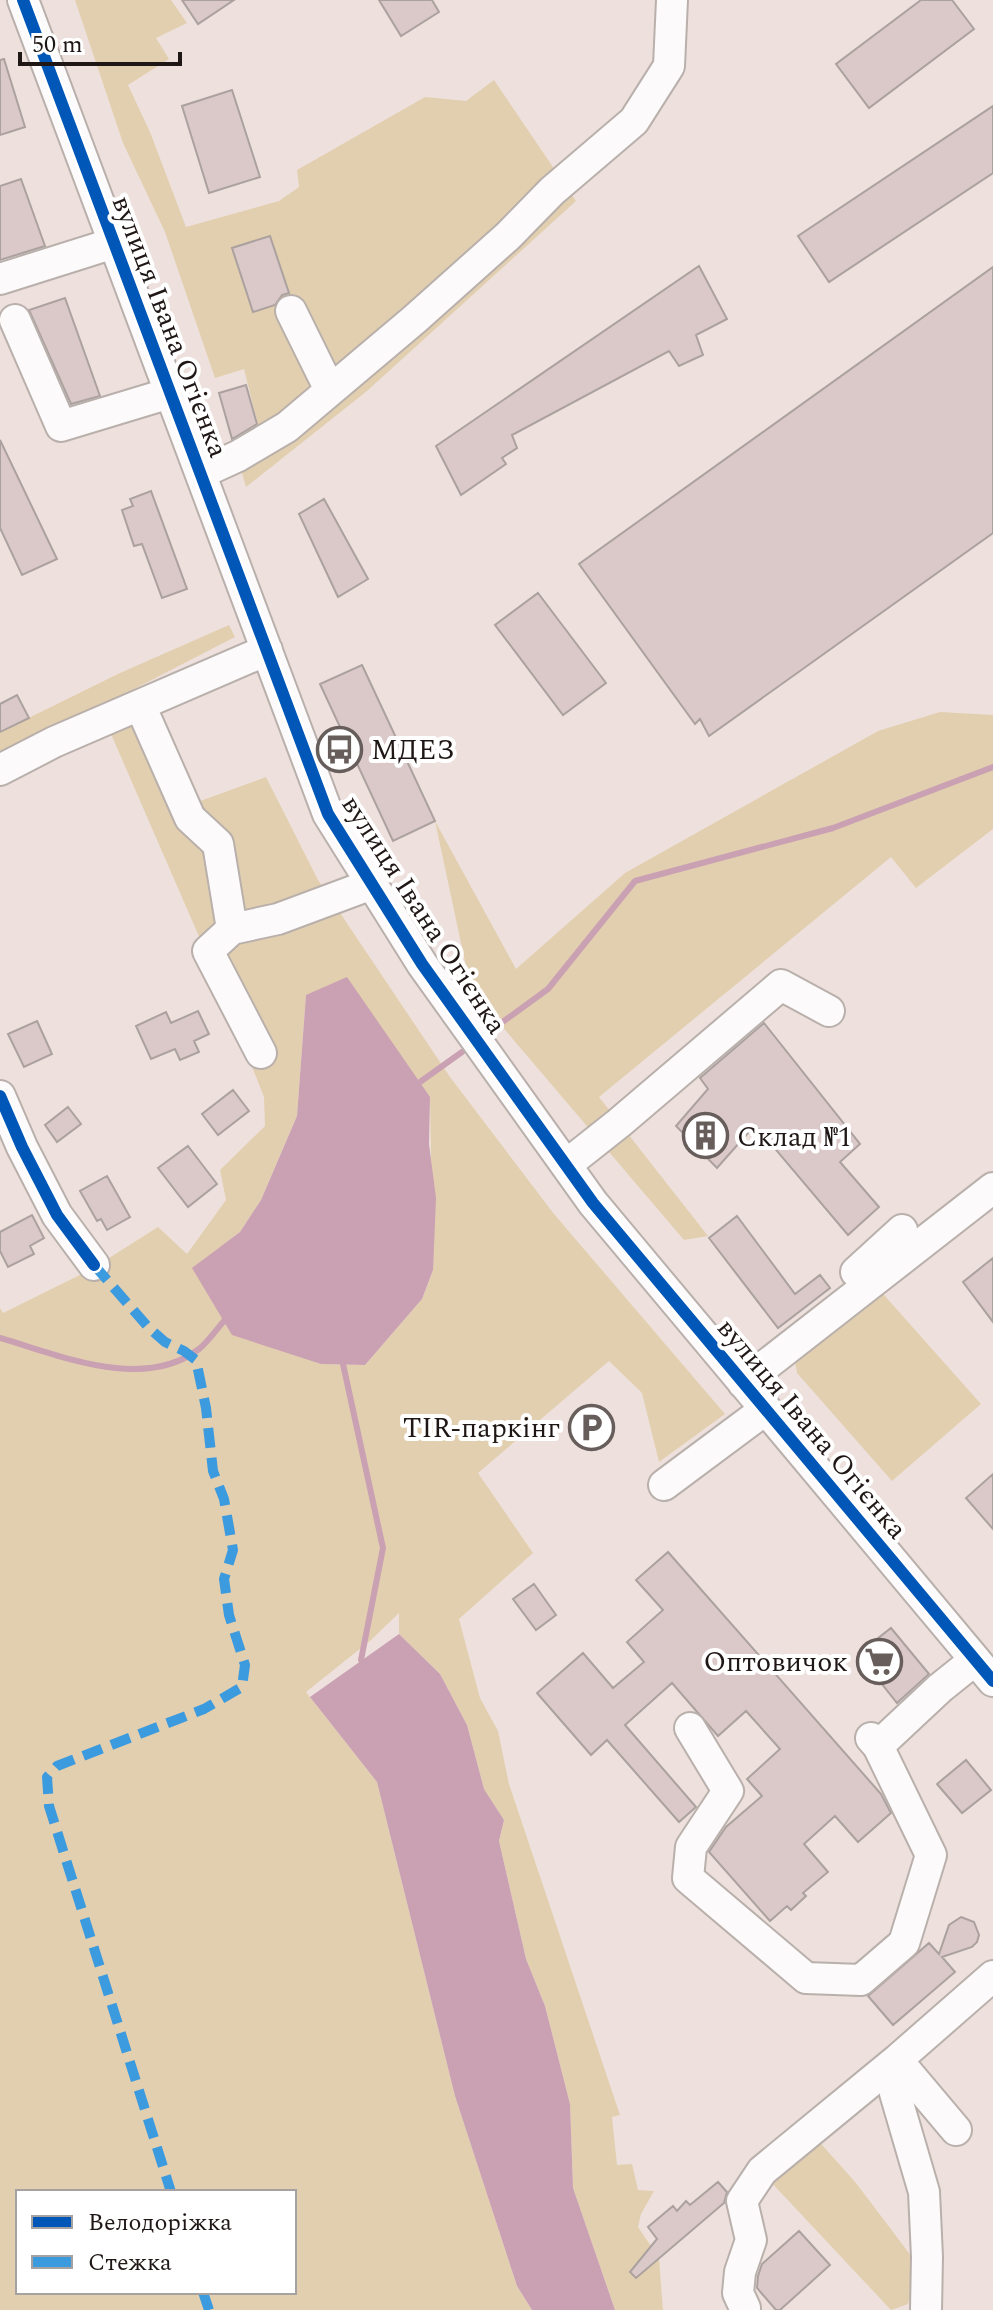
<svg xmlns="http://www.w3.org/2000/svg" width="993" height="2310" viewBox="0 0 993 2310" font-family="Spectral,serif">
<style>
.green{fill:#e2cfaf;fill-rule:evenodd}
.water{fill:#caa0b3}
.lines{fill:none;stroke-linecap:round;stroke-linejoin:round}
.stream{stroke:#caa0b3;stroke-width:6}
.building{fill:#dbc9c9;stroke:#aba19f;stroke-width:2}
.minor-casing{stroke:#b9b0ac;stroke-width:34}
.minor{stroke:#fcfafa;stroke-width:30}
.quiet{stroke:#3c9adf;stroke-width:10;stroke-dasharray:20 10;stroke-linecap:butt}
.cycleway-casing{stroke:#fff;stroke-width:17}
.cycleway{stroke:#0057b8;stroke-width:12}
.labels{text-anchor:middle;stroke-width:8;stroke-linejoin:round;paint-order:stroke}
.street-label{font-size:28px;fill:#1f1715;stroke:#fff}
.poi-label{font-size:28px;fill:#1f1715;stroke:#fff;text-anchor:start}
</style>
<rect width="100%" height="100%" fill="#eee1dd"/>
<path class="green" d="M 75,0 L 171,0 L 187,23 L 156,38 L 169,59 L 128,85 L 150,132 L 186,227 L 279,201 L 299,187 L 297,170 L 425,97 L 466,101 L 494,80 L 576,201 L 367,391 L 246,487 L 233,441 L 260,433 L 244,369 L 215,378 L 165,232 L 123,143 Z
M 229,625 L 235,637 L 0,758 L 0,732 L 120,673 Z
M 940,712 L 993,715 L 993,829 L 916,888 L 891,857 L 599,1097 L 708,1236 L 684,1240 L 471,990 L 435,821 L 516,969 L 625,873 L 878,731 Z
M 143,720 L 181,808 L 266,777 L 318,880 L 450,1077 L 554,1214 L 725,1414 L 659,1462 L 642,1393 L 609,1361 L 478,1473 L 533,1553 L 459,1619 L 480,1698 L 498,1731 L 509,1784 L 620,2115 L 612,2117 L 617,2165 L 632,2164 L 638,2190 L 654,2191 L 641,2214 L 638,2227 L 659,2258 L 663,2310 L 615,2310 L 573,2188 L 570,2104 L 545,2006 L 526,1959 L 499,1841 L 504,1820 L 484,1789 L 467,1725 L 440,1674 L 399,1634 L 399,1613 L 371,1640 L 306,1692 L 377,1782 L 455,2096 L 517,2286 L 532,2310 L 0,2310 L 0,1308 L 3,1313 L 90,1270 L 158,1227 L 187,1254 L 226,1200 L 220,1170 L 265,1126 L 264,1097 L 214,971 L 111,734 L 116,730 ZM 306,995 L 430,1097 L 433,1270 L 422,1299 L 365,1365 L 321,1364 L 193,1268 L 240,1232 L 261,1200 L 297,1116 ZM 18,2192 L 294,2192 L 294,2292 L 18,2292 Z
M 876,1286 L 981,1404 L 892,1481 L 797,1373 L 795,1361 Z
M 815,2137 L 856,2183 L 918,2265 L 908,2304 L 891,2310 L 768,2179 Z"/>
<path class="water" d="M 347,977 L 430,1097 L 429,1144 L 436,1198 L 433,1270 L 422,1299 L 365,1365 L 321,1364 L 232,1335 L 192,1268 L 240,1232 L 261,1200 L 297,1116 L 306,995 Z
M 399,1634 L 440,1674 L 467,1725 L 484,1789 L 504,1820 L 499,1841 L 526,1959 L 545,2006 L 570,2104 L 573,2188 L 615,2310 L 532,2310 L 517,2286 L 455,2096 L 377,1782 L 310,1697 Z"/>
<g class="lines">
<path class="stream" d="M 493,1029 L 548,989 L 635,881 L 833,828 L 993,767
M 420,1082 L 462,1052
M 0,1338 C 59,1355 143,1392 199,1349 C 208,1342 216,1330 224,1321
M 343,1364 L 383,1548 L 361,1660 L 365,1664"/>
</g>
<path class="building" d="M 182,0 L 234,0 L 198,24 Z
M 379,0 L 432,0 L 439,12 L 401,36 Z
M 921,0 L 952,0 L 974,29 L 869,108 L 836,64 Z
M 4,59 L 25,127 L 0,135 L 0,60 Z
M 232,90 L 260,177 L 209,193 L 182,106 Z
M 993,106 L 993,173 L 829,282 L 798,236 Z
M 21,179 L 45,246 L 0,260 L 0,186 Z
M 270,236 L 289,293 L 282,295 L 275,305 L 253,312 L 232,248 Z
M 699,266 L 727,319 L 696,335 L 703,355 L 679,366 L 669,351 L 512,435 L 517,448 L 502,458 L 506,464 L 461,495 L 436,446 Z
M 993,267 L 993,533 L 709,736 L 700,719 L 695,724 L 579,564 Z
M 65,298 L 100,396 L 71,404 L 29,310 Z
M 246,385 L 257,424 L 232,439 L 219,393 Z
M 0,440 L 57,559 L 22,575 L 0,528 Z
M 151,491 L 187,589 L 162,598 L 142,544 L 134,546 L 122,510 L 133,506 L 130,499 Z
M 324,499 L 368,579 L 338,597 L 299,514 Z
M 538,593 L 606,683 L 563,715 L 495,625 Z
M 362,665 L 435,821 L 393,841 L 320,684 Z
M 17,695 L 29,718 L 0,732 L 0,704 Z
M 198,1011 L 209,1034 L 194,1041 L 199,1052 L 180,1060 L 175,1049 L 151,1059 L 136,1026 L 166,1012 L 171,1023 Z
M 37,1021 L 52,1054 L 24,1067 L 8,1034 Z
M 764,1023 L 860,1144 L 840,1162 L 879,1207 L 848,1235 L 755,1125 L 717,1168 L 676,1126 L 708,1089 L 700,1078 Z
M 233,1090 L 249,1111 L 218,1135 L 202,1114 Z
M 68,1107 L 81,1124 L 57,1142 L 45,1125 Z
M 188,1146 L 217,1184 L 188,1207 L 158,1168 Z
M 107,1176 L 130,1217 L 107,1230 L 101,1219 L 97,1221 L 80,1191 Z
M 32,1215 L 44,1238 L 30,1246 L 34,1254 L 8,1267 L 0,1251 L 0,1232 Z
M 737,1216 L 795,1294 L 820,1275 L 830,1288 L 778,1328 L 709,1238 Z
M 993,1258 L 993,1322 L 963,1282 Z
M 993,1474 L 993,1529 L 966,1498 Z
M 668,1552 L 881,1794 L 891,1813 L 858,1842 L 835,1816 L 804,1844 L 828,1872 L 803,1893 L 806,1896 L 791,1910 L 787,1906 L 770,1921 L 709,1852 L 726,1827 L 762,1796 L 747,1779 L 780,1749 L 746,1711 L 718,1736 L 672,1683 L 625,1725 L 696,1807 L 679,1822 L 607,1740 L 591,1755 L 537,1693 L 583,1653 L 613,1688 L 644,1662 L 627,1642 L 663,1610 L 636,1580 Z
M 534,1584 L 556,1615 L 536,1630 L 513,1599 Z
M 891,1628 L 929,1674 L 897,1703 L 858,1654 Z
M 966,1760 L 991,1790 L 962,1813 L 937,1784 Z
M 961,1917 L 974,1922 L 979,1935 L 977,1942 L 972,1947 L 942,1957 L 955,1972 L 893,2025 L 868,1996 L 929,1943 L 939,1954 L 949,1925 Z
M 718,2182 L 727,2192 L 724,2203 L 636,2278 L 630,2272 L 657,2239 L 648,2227 L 673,2206 L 677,2211 L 686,2201 L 690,2205 Z
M 799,2231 L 830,2265 L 780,2310 L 776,2310 L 757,2288 L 758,2276 L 762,2264 Z"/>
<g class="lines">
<defs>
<path id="minor" d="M 23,0 L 328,814 L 422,964 L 593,1203 L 993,1681
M 0,279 L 114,243
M 291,311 L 330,390
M 15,320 L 61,426 L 170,393
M 201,473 L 238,456 L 287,427 L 415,319 L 508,236 L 552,191 L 634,121 L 669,66 L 672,0
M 140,705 L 190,818 L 218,844 L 232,929 L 208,951 L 261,1053
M 0,770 L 54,742 L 267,650
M 232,929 L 278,919 L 372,884
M 0,1096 L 22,1147 L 57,1215 L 94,1265
M 566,1165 L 619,1123 L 781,985 L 829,1011
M 856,1272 L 902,1230
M 743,1383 L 993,1188
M 664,1485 L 766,1409
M 690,1728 L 728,1791 L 691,1847 L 688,1878 L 806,1978 L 861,1980 L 904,1943 L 931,1855 L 878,1746
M 871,1738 L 878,1746 L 940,1688 L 975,1660
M 745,2308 L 738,2293 L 740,2272 L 751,2240 L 742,2201 L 762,2171 L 897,2060 L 993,1976
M 926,2310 L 927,2257 L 924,2192 L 895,2093 L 893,2082 L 897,2060 L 956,2130"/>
</defs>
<use href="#minor" class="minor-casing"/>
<use href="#minor" class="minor"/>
<path class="quiet" d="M 94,1265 L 148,1327 L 165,1342 L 184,1351 L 196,1360 L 206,1408 L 213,1471 L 224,1499 L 233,1550 L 224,1579 L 229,1615 L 245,1665 L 242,1687 L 204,1709 L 57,1766 L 47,1777 L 49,1806 L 171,2192
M 203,2292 L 209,2310"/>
<defs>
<path id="cycleway" d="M 23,0 L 328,814 L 422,964 L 593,1203 L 993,1681
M 0,1096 L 22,1147 L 57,1215 L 94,1265"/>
</defs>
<use href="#cycleway" class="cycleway-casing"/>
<use href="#cycleway" class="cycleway"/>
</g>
<defs>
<symbol id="bus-ring" viewBox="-11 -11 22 22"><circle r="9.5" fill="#fff" stroke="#675e5b" stroke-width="1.5"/><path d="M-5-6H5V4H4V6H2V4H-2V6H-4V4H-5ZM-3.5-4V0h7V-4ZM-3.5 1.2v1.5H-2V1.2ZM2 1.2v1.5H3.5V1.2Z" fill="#675e5b"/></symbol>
<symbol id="building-ring" viewBox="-11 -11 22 22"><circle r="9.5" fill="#fff" stroke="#675e5b" stroke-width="1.5"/><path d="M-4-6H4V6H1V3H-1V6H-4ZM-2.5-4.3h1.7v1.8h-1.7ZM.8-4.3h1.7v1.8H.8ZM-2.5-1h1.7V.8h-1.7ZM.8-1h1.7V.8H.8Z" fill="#675e5b"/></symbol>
<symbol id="parking-ring" viewBox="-11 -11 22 22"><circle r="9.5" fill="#fff" stroke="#675e5b" stroke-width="1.5"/><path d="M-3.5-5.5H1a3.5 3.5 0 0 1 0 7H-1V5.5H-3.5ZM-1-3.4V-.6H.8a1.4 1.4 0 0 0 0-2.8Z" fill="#675e5b"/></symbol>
<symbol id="supermarket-ring" viewBox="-11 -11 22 22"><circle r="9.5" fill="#fff" stroke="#675e5b" stroke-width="1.5"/><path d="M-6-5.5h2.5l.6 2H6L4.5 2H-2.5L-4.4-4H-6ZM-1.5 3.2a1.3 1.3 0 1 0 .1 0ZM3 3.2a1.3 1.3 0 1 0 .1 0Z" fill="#675e5b"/></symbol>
</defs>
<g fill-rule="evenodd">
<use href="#bus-ring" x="314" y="724" width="51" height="51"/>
<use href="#building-ring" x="680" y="1110" width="51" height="51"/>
<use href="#parking-ring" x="566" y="1402" width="51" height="51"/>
<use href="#supermarket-ring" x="854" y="1636" width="51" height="51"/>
</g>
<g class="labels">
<g class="street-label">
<text transform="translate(171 326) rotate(69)" y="10">вулиця Івана Огієнка</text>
<text transform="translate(425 914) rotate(57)" y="10">вулиця Івана Огієнка</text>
<text transform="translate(813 1428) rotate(50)" y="10">вулиця Івана Огієнка</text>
</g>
<g class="poi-label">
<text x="371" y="759">МДЕЗ</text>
<text x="737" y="1146">Склад №1</text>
<text x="560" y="1437" text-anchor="end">TIR-паркінг</text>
<text x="848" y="1671" text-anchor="end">Оптовичок</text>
</g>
</g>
<rect x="16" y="2190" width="280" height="104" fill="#ffffff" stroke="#a5a2a1" stroke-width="2"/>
<rect x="32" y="2216" width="40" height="12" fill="#0057b8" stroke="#a5a2a1" stroke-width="2"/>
<text x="88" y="2230" font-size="24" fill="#1f1715">Велодоріжка</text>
<rect x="32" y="2256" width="40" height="12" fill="#3c9adf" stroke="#a5a2a1" stroke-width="2"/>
<text x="88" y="2270" font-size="24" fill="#1f1715">Стежка</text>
<path d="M20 52v12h160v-12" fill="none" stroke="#1f1715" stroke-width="4"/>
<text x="32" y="52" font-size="24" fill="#1f1715" stroke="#ffffff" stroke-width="6" paint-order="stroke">50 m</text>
</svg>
